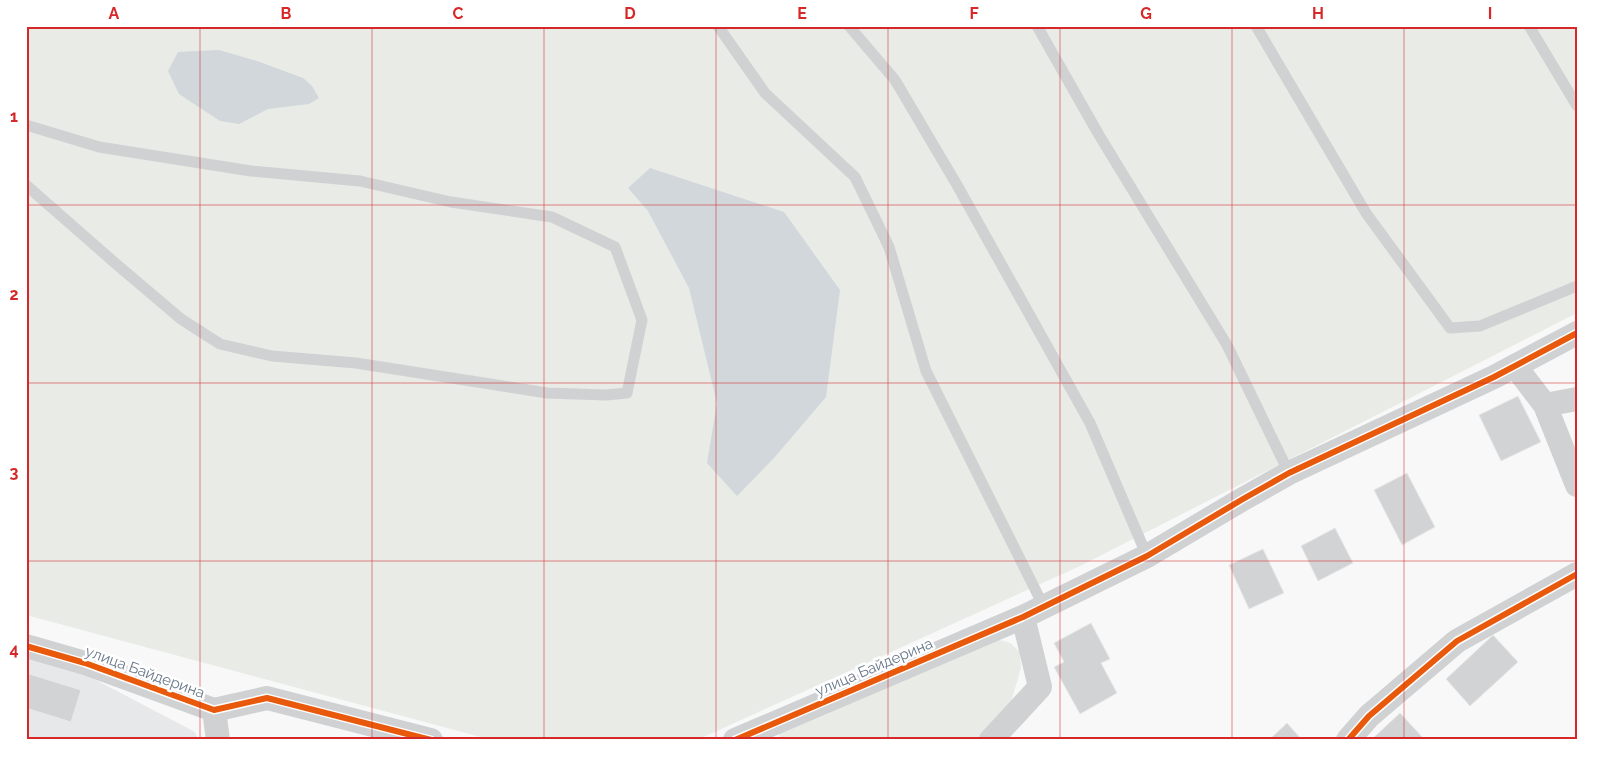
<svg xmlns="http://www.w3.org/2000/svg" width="1603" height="766" viewBox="0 0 1603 766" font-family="Raleway,sans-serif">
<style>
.built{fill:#e7e8e9}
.green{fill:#e8ebe6}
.water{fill:#d1d7db}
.building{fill:#d2d3d4;stroke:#e8e8e8}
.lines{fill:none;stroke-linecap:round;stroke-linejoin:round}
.lane{stroke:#d0d1d3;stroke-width:11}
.street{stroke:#d0d1d3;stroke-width:24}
.cycleway-casing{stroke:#fff;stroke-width:9}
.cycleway{stroke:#e8590c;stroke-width:6}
.grid{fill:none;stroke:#d62828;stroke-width:1;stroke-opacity:0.55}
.labels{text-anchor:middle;stroke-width:5;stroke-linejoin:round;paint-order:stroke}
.street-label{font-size:15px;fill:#687788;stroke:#fff}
.neatline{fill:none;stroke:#d62828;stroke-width:2}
.grid-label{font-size:16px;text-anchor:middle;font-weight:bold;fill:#d62828}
</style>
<rect width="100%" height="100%" fill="#f8f8f8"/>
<path class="built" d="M 26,655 L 75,669 L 195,732 L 198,740 L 26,740 Z"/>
<path class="green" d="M 26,26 L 1577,26 L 1577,313 L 1080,566 L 697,740 L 492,740 L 26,615 Z
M 993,638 L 1010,643 L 1020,652 L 1021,668 L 1011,702 L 978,740 L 781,740 L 778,733 Z"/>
<path class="water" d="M 219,50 L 257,61 L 303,78 L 312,86 L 319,98 L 309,104 L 268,109 L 239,124 L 220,121 L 179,94 L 168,71 L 178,52 Z
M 650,168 L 784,212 L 840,290 L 826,397 L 774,458 L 737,496 L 707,463 L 717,403 L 689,288 L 648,211 L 628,188 Z"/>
<path class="building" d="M 1518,396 L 1541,442 L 1501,461 L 1479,415 Z
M 1407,473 L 1435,527 L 1402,545 L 1374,490 Z
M 1335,528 L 1353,563 L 1318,581 L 1301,546 Z
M 1263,549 L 1284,593 L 1249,609 L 1229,565 Z
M 1091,623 L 1110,659 L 1101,663 L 1117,693 L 1080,714 L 1054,667 L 1064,662 L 1054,643 Z
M 1493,635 L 1518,662 L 1470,706 L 1446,679 Z
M 26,673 L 81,690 L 71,722 L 26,708 Z
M 1400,713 L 1425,740 L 1371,740 Z
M 1287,723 L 1302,740 L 1269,740 Z"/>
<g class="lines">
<path class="lane" d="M 718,26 L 765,93 L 855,177 L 889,247 L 926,371 L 1044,607
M 849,26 L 895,80 L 957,185 L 1090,423 L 1147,556
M 1037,26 L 1099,135 L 1227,345 L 1289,473
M 1256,26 L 1366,213 L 1450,328 L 1480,326 L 1577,286
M 1529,26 L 1577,106
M 26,125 L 99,147 L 251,171 L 360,181 L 451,202 L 552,217 L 615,247 L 642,320 L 627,393 L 606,395 L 547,393 L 356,363 L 272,356 L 220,344 L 181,319 L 115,263 L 26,185"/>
<path class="street" d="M 1515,366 L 1545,405 L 1577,399
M 1545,405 L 1577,485
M 26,646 L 85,663 L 214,710 L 267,698 L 431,740
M 214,710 L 218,740
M 735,740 L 1023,617 L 1147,556 L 1243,499 L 1289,473 L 1494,377 L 1577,333
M 991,740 L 1040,687 L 1023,617
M 1348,740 L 1369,716 L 1457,641 L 1577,574"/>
<defs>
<path id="cycleway" d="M 26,646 L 85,663 L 214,710 L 267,698 L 431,740
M 735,740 L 1023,617 L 1147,556 L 1243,499 L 1289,473 L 1494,377 L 1577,333
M 1348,740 L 1369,716 L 1457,641 L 1577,574"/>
</defs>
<use href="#cycleway" class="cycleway-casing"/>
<use href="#cycleway" class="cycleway"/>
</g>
<path class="grid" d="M 200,26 L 200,740M 372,26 L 372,740M 544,26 L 544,740M 716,26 L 716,740M 888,26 L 888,740M 1060,26 L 1060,740M 1232,26 L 1232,740M 1404,26 L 1404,740M 26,205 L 1577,205M 26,383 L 1577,383M 26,561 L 1577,561"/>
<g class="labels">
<g class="street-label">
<text transform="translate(874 667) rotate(-23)" y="5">улица Байдерина</text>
<text transform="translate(145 672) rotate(20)" y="5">улица Байдерина</text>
</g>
</g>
<rect width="1603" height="766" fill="none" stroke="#ffffff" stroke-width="55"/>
<rect x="28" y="28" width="1548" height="710" class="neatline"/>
<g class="grid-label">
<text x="114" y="19">A</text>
<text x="286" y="19">B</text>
<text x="458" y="19">C</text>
<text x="630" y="19">D</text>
<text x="802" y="19">E</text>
<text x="974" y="19">F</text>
<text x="1146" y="19">G</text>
<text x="1318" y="19">H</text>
<text x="1490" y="19">I</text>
<text x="14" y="122">1</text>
<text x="14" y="300">2</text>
<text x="14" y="478">3</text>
<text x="14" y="655">4</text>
</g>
</svg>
